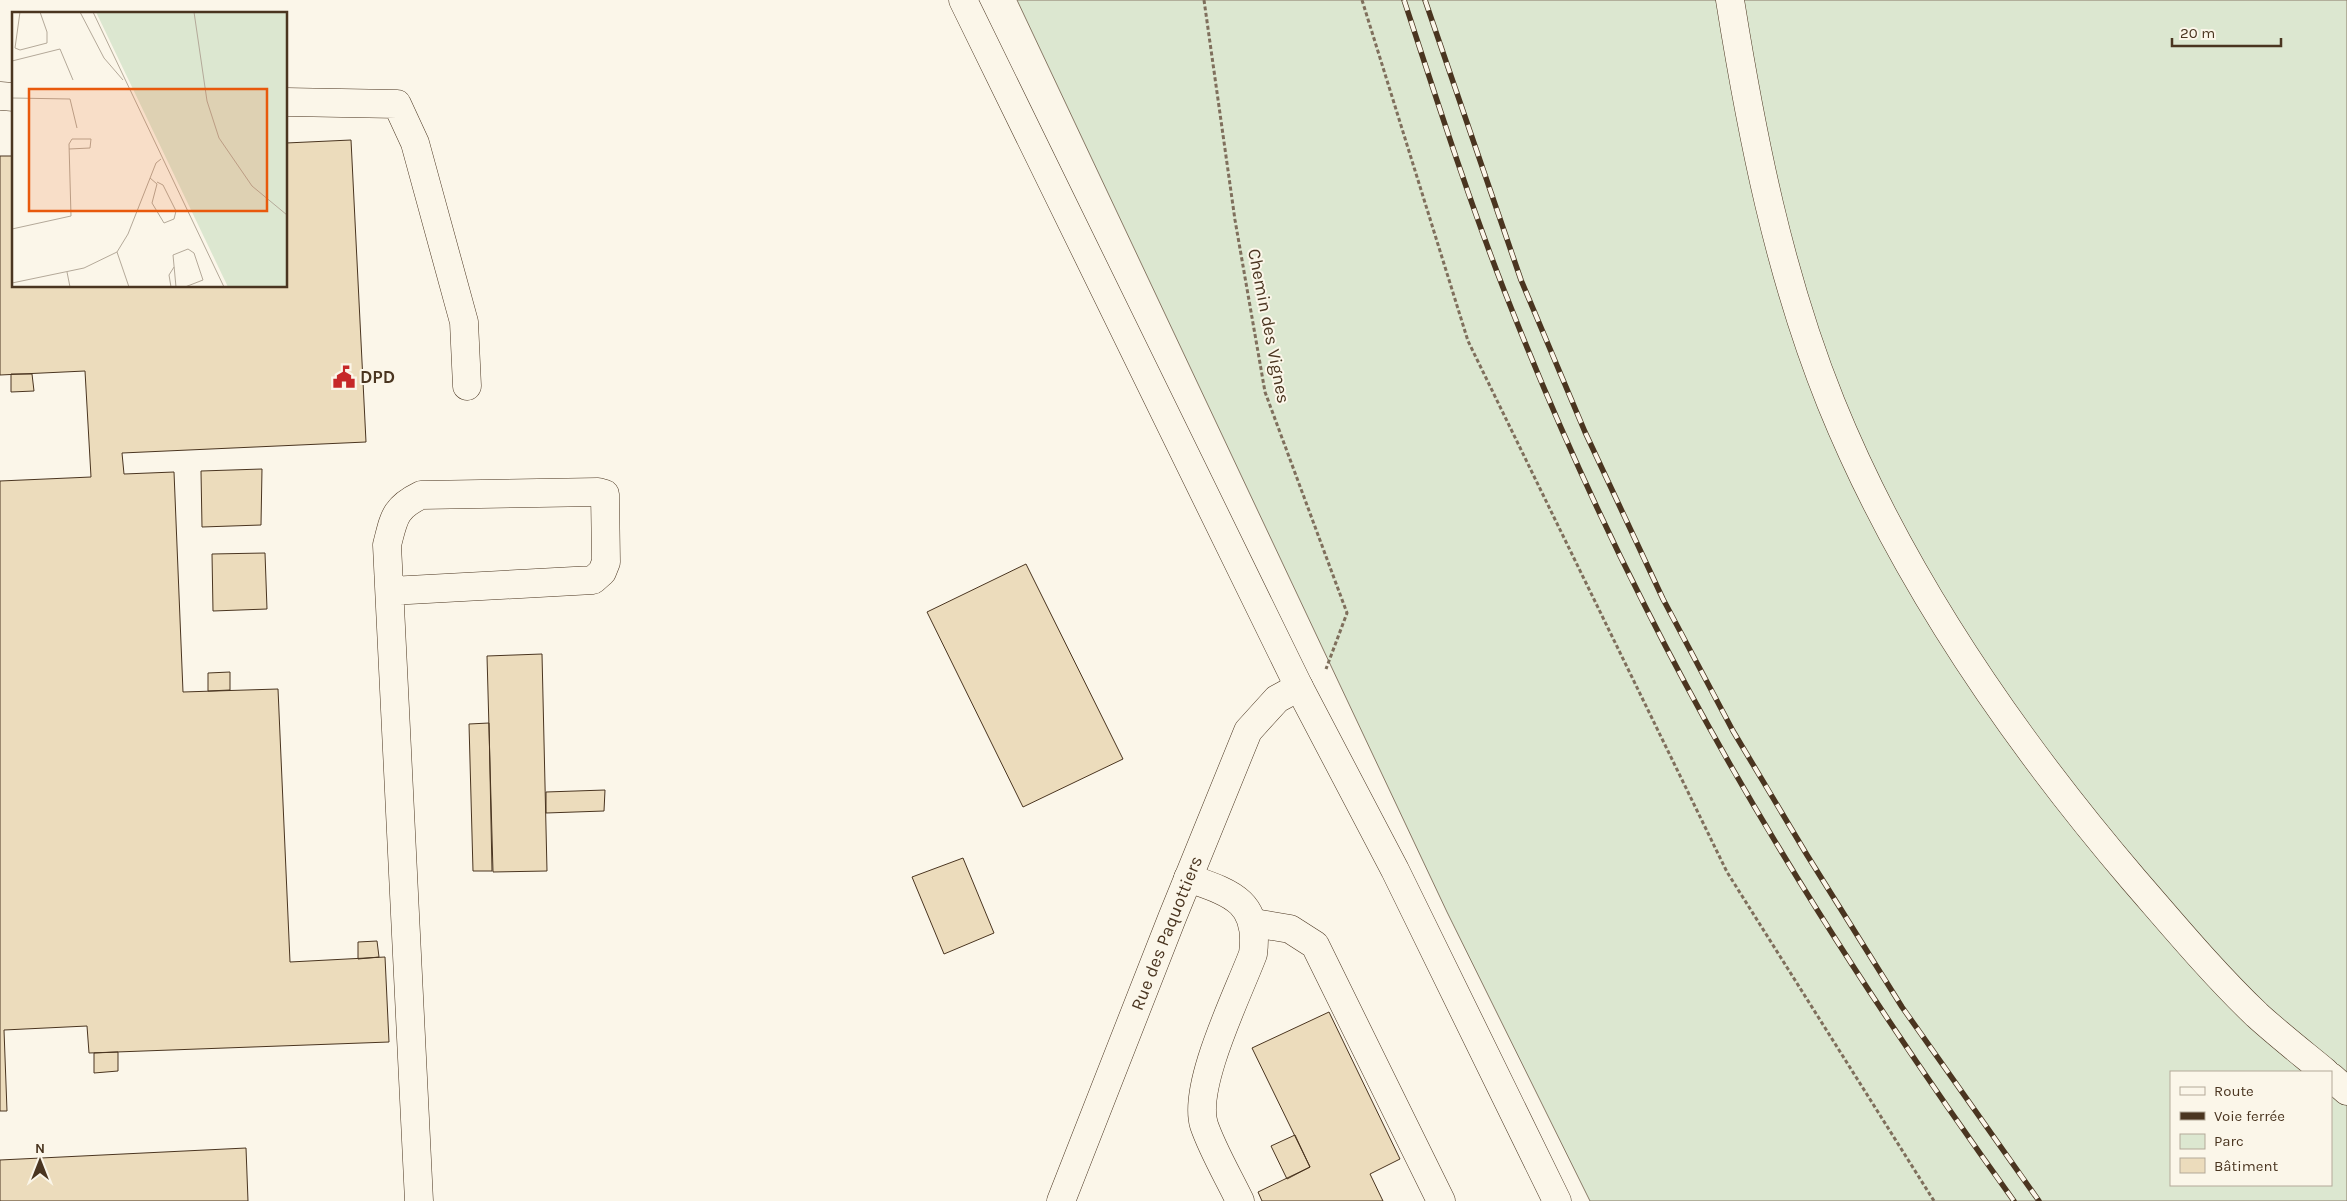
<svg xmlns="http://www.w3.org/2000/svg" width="2347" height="1201" viewBox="0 0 2347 1201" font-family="Karla,sans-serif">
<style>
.green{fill:#dce7d0;stroke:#887966;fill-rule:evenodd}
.building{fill:#ecdcbc;stroke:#4a3520}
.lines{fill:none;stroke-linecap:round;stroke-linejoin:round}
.minor-casing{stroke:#4a3520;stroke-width:29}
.major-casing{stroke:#4a3520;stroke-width:29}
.path{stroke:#7f6f5c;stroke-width:3;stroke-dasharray:4 2.5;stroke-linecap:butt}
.minor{stroke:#fbf6e9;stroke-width:28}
.major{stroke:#fbf6e9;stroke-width:28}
.rail-casing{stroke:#4a3520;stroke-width:5.5}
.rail{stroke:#fbf6e9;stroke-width:4;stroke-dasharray:11;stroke-linecap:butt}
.labels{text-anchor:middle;stroke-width:4;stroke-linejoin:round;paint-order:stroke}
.street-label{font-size:18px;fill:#4a3520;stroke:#fbf6e9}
.poi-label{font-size:18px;font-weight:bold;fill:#4a3520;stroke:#fbf6e9;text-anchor:start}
.inset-road{fill:none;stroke:#b4a999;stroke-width:1}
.view{fill:#e8590c;fill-opacity:0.15;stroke:#e8590c;stroke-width:2.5}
.inset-edge{fill:none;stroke:#4a3520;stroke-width:2.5}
</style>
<rect width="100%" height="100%" fill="#fbf6e9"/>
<path class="green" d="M 1017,0 L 2347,0 L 2347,1201 L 1590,1201 L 1447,912 ZM 2171,1072 L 2331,1072 L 2331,1185 L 2171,1185 Z"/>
<path class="building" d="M 351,140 L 366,442 L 122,453 L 124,474 L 174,472 L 183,692 L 278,689 L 290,962 L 385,957 L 389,1042 L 89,1053 L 87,1026 L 4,1030 L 7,1111 L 0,1111 L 0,481 L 91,477 L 85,371 L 0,375 L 0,156 L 14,156 L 14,286 L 286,286 L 286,143 Z
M 11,374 L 32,374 L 34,391 L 11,392 Z
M 262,469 L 261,525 L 202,527 L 201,471 Z
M 265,553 L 267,609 L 213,611 L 212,554 Z
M 1026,564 L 1123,759 L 1023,807 L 927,612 Z
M 542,654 L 547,871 L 493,872 L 487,656 Z
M 230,672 L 230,690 L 208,691 L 208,673 Z
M 489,723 L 492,871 L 473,871 L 469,724 Z
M 605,790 L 604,811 L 546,813 L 546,792 Z
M 963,858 L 994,933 L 944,954 L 912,877 Z
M 377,941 L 379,957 L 358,959 L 358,942 Z
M 1329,1012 L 1400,1159 L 1370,1174 L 1383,1201 L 1262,1201 L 1258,1192 L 1310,1167 L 1252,1048 Z
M 118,1052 L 118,1071 L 94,1073 L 94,1053 Z
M 1295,1135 L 1310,1167 L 1287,1179 L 1271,1146 Z
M 246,1148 L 248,1201 L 0,1201 L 0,1160 Z"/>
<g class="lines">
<defs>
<g id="minor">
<path d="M 1730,0 C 1752,137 1779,274 1831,403 C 1902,578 2012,737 2134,880 C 2174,926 2213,973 2257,1015 C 2279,1035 2302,1053 2325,1072"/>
<path d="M 0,96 L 14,97"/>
<path d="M 286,102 L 397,104 L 415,143 L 464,322 L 467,386"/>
<path d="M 390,591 L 593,580 L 602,572 L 606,562 L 605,494 L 598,492 L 421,495 C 394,508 394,518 387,545 L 419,1201"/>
<path d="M 1188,878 C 1231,893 1260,901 1253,954 C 1238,994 1192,1086 1204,1125 C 1213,1151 1228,1176 1240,1201"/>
<path d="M 1254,923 L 1290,929 L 1315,945 L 1441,1201"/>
<path d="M 2331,1077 L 2347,1091"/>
<path id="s1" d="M 1061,1201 L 1172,918 L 1248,731 L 1277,699 L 1299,687"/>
</g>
<path id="major" d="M 963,0 L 1299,687 L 1395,870 L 1557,1201"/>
</defs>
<use href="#minor" class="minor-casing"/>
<use href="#major" class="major-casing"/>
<path class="path" d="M 1204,0 L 1235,220 L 1265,392 L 1347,613 L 1326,669
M 1362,0 L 1468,341 L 1727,872 L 1934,1201"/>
<use href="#minor" class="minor"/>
<use href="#major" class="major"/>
<defs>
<path id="rail" d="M 1404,0 C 1436,97 1467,195 1504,290 C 1546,397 1593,504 1645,606 C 1750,815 1878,1012 2014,1201
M 1425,0 L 1521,280 L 1585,432 L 1663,599 L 1733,731 L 1807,855 L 1902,1007 L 2039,1201"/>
</defs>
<use href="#rail" class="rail-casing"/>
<use href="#rail" class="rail"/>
</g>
<defs>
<symbol id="civic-bare" viewBox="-9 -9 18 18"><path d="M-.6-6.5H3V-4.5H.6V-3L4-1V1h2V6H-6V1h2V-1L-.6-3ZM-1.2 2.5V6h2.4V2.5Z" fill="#c62828" stroke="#fbf6e9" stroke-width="2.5" paint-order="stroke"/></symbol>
</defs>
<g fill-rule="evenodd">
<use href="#civic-bare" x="328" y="361" width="32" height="32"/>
</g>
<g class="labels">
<g class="street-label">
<text transform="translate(1269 326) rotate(79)" y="6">Chemin des Vignes</text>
<text dy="6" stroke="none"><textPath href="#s1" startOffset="288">Rue des Paquottiers</textPath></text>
</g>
<g class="poi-label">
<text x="360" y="383">DPD</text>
</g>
</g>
<g transform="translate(12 12)">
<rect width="275" height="275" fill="#fbf6e9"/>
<path d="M 84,0 L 275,0 L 275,275 L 216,275 Z" fill="#dce7d0"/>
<path class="inset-road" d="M 8,0 L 3,36 L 8,38 L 35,31 L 35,20 L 28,0M 68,0 L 92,46 L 111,68M 81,0 L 212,275M 182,0 L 195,89 L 207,126 L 240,174 L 275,203M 0,49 L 48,37 L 61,68M 0,86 L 58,87 L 65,116M 138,166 L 145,172 L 140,191 L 152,211 L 162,207 L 164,199 L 151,173 L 145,170M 0,217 L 59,204 L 57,132 L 60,127 L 79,127 L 78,136 L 57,137M 105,240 L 117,275M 55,260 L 58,275M 0,271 L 72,256 L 105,240 L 116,222 L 144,151 L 149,147M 159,275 L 157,263 L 162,255M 164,275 L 161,243 L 176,237 L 182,241 L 191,268 L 173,275"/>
<path class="view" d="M 17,77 L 255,77 L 255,199 L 17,199 Z"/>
<rect width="275" height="275" class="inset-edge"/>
</g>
<rect x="2170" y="1071" width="162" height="115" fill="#fbf6e9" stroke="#b4a999"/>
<rect x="2180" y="1087" width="25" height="8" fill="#fbf6e9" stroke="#b4a999"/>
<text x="2214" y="1096" font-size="15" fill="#4a3520">Route</text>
<rect x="2180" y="1112" width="25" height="8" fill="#4a3520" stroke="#b4a999"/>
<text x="2214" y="1121" font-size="15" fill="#4a3520">Voie ferrée</text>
<rect x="2180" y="1134" width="25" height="15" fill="#dce7d0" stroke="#b4a999"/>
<text x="2214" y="1146" font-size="15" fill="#4a3520">Parc</text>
<rect x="2180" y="1158" width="25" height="15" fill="#ecdcbc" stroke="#b4a999"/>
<text x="2214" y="1171" font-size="15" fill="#4a3520">Bâtiment</text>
<g transform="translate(40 1161)" stroke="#fbf6e9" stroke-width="4" paint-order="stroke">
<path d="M0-4L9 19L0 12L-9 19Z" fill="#4a3520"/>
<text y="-8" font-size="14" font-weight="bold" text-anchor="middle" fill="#4a3520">N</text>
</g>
<path d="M2172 38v8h109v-8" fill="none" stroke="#4a3520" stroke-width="2.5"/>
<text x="2180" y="38" font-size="15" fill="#4a3520" stroke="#fbf6e9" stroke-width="4" paint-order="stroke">20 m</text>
</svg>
